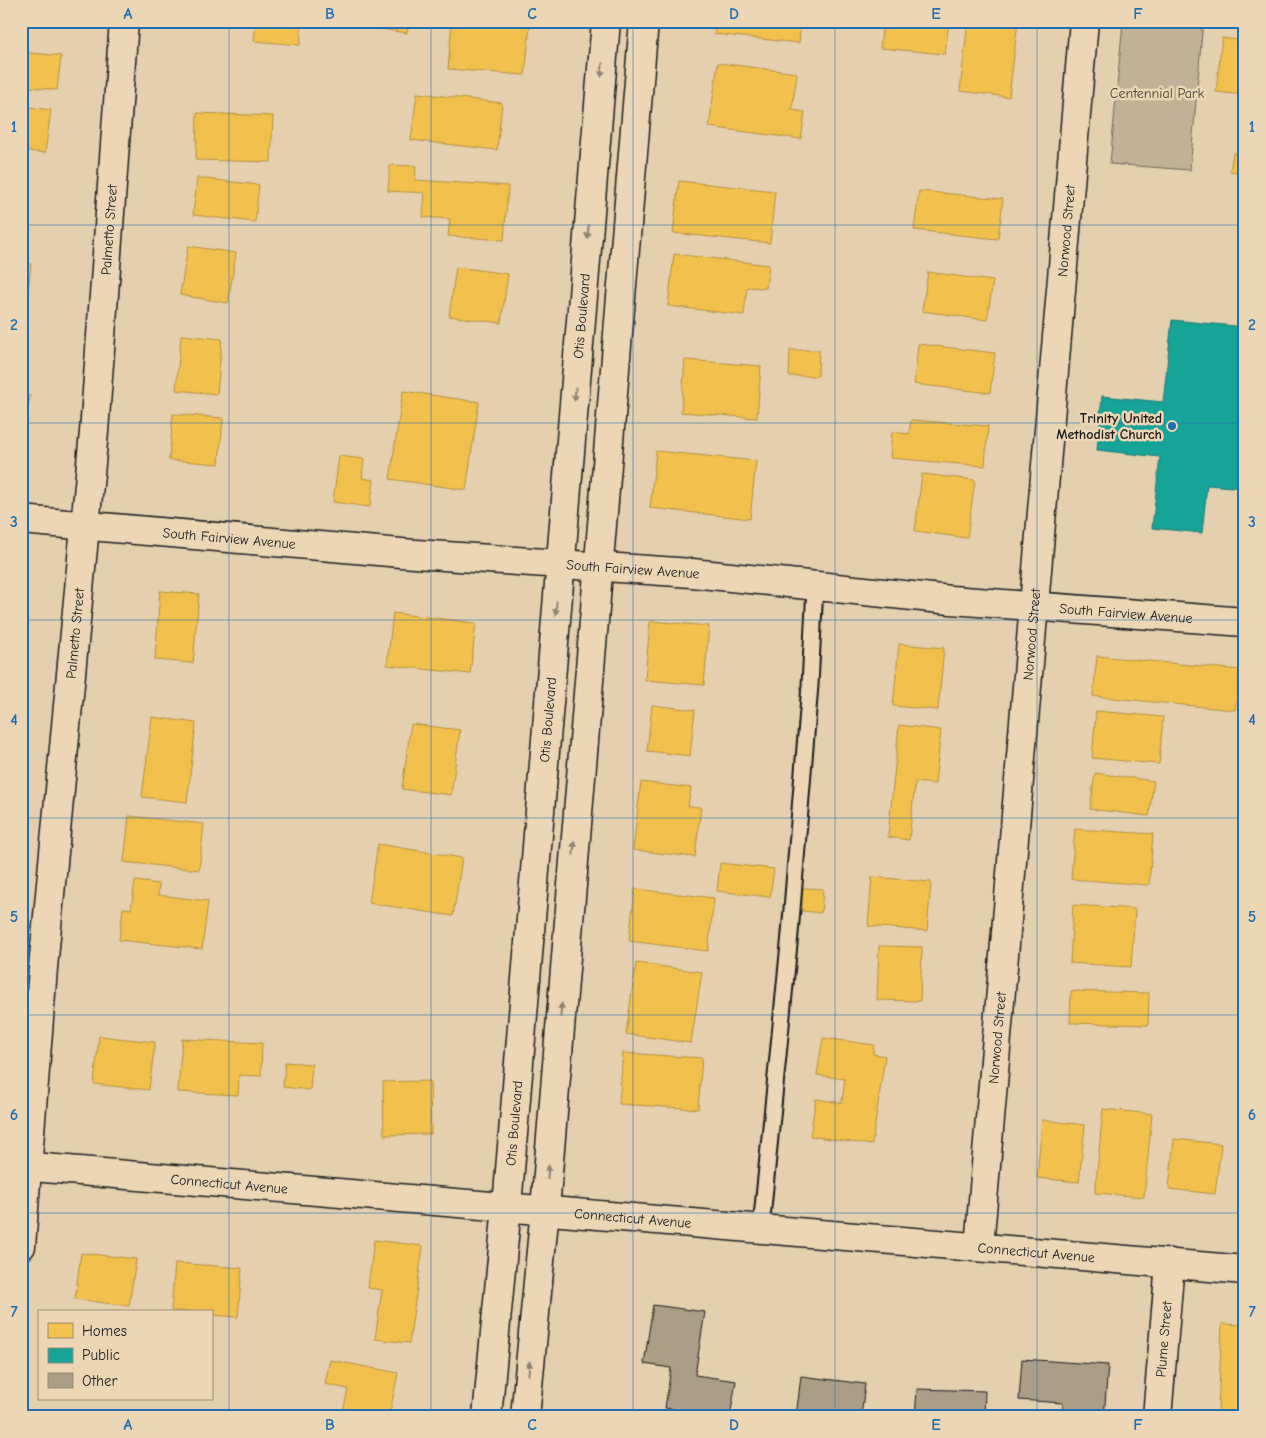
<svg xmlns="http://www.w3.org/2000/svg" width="1266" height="1438" viewBox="0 0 1266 1438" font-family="'Comic Neue',sans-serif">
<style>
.park{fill:#c2b196;stroke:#6f6659}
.homes{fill:#f2c14e;stroke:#b2903f}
.public{fill:#17a398;stroke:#187a73}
.building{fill:#ac9d86;stroke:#1c1c1c}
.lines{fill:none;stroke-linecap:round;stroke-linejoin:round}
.lane-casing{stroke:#1c1c1c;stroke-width:19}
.street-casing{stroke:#1c1c1c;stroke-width:31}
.secondary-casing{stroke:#1c1c1c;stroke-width:31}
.lane{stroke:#ecd6b5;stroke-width:15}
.street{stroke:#ecd6b5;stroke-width:28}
.secondary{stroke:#ecd6b5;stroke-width:28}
.oneway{fill:#8e8270}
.grid{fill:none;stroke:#1f6fb2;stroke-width:1;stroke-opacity:0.55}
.poi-dot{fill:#1f6fb2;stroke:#ecd6b5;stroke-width:2}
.labels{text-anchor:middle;stroke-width:5;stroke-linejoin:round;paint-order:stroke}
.park-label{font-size:14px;fill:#46413a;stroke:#ecd6b5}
.street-label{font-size:14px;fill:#1c1c1c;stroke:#ecd6b5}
.poi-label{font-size:14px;font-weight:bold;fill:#1c1c1c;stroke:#ecd6b5;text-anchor:end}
.neatline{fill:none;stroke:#1f6fb2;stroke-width:2}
.grid-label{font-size:16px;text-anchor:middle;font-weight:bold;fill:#1f6fb2}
</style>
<rect width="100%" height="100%" fill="#e4cfaf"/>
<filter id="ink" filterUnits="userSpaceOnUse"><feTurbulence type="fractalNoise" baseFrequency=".02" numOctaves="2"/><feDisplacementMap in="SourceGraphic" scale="10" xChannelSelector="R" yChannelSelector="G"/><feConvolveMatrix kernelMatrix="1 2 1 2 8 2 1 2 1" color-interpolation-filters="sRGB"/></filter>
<g filter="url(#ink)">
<path class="park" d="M 1123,21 L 1203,21 L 1190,170 L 1110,164 Z"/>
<path class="homes" d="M 256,21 L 302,21 L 300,45 L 254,41 Z
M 375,21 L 409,21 L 407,33 L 374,28 Z
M 452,21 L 530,25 L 525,75 L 448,69 Z
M 716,21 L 801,21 L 799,43 L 714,34 Z
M 883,21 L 949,21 L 945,54 L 880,48 Z
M 968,21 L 1018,21 L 1009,97 L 960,91 Z
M 1222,38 L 1245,41 L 1245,95 L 1216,92 Z
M 21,52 L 61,56 L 57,90 L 21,86 Z
M 718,63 L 797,73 L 792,110 L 805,112 L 801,139 L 709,127 Z
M 417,93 L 502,103 L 497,150 L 411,140 Z
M 21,106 L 51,110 L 45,153 L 21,150 Z
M 197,113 L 273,116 L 271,162 L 196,160 Z
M 1233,153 L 1245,154 L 1245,173 L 1230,171 Z
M 390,165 L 416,166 L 415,180 L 508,186 L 504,240 L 448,236 L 450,219 L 423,217 L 425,193 L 388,191 Z
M 197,178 L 259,185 L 255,222 L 193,215 Z
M 679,181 L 775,191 L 770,243 L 673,233 Z
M 919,191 L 1003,199 L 998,239 L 914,230 Z
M 188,246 L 236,253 L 228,303 L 180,295 Z
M 674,254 L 769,265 L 766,288 L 747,287 L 744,315 L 668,306 Z
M 21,263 L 31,264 L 26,309 L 21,308 Z
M 456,267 L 508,274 L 501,323 L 449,316 Z
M 928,272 L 993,281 L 987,320 L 922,311 Z
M 181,335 L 222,339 L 217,394 L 176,390 Z
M 918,344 L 995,353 L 990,393 L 914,384 Z
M 790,350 L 819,350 L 818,376 L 789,376 Z
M 685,360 L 761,366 L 757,418 L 681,412 Z
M 403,391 L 479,402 L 466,490 L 390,479 Z
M 21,394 L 30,396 L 21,449 Z
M 173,414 L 223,418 L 219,464 L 169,460 Z
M 911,420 L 988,426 L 985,466 L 890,458 L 892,432 L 909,434 Z
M 656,451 L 756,461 L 750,519 L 650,508 Z
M 339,456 L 364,459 L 362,478 L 374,480 L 370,507 L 333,502 Z
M 922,474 L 975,480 L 967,538 L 915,531 Z
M 160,591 L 199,594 L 193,663 L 155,660 Z
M 393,613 L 476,623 L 470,674 L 387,665 Z
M 650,621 L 709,626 L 704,685 L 645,680 Z
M 899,644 L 944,648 L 938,710 L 893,706 Z
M 1097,656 L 1240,670 L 1235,710 L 1093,696 Z
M 652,705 L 695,710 L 690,756 L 647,751 Z
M 1096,711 L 1163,717 L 1159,764 L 1092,758 Z
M 152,717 L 196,723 L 187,802 L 142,797 Z
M 411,724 L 460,730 L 451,795 L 402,789 Z
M 899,725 L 941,730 L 935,784 L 915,782 L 909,840 L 888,837 Z
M 1095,773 L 1154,781 L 1149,816 L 1090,809 Z
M 641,782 L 691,788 L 688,806 L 701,807 L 695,857 L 633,850 Z
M 129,816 L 204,824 L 199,870 L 124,862 Z
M 1075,829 L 1153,834 L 1149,885 L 1071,879 Z
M 378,844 L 462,858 L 453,916 L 369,903 Z
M 720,863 L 774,869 L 770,897 L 717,891 Z
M 872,877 L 931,882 L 927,931 L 868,926 Z
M 135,881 L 159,884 L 158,895 L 208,901 L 202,949 L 119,940 L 123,908 L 131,909 Z
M 803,888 L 823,889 L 821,913 L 802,911 Z
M 635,889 L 714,898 L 708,951 L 629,941 Z
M 1073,905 L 1135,909 L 1131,967 L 1070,963 Z
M 879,946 L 922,947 L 920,1001 L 877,1000 Z
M 636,963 L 702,972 L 691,1043 L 626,1034 Z
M 1071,991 L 1149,993 L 1148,1025 L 1070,1023 Z
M 99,1036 L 155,1042 L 149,1090 L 94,1084 Z
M 823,1038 L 874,1045 L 873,1054 L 885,1056 L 872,1145 L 810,1136 L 816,1099 L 842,1103 L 845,1079 L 817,1075 Z
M 182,1039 L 262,1043 L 261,1076 L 239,1075 L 238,1095 L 178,1092 Z
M 623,1053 L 702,1058 L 698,1109 L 619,1104 Z
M 285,1062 L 312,1064 L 310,1090 L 283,1087 Z
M 430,1081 L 431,1134 L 384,1135 L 383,1082 Z
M 1103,1109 L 1152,1114 L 1144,1197 L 1095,1193 Z
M 1042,1120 L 1085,1125 L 1079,1182 L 1037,1178 Z
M 1174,1139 L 1221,1144 L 1215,1194 L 1169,1189 Z
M 374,1240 L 423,1246 L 409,1343 L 375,1339 L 382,1290 L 368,1288 Z
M 81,1253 L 136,1259 L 129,1306 L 75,1299 Z
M 175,1263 L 242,1268 L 238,1317 L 211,1315 L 211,1312 L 171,1311 Z
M 1222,1324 L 1245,1325 L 1245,1412 L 1218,1412 Z
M 330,1360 L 398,1373 L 389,1417 L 342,1417 L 348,1389 L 325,1384 Z"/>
<path class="public" d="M 1172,320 L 1245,327 L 1238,392 L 1245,393 L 1245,488 L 1207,485 L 1202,533 L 1152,528 L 1160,457 L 1097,450 L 1102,396 L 1163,402 Z"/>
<path class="building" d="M 653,1305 L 705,1312 L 695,1375 L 736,1381 L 730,1417 L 665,1408 L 671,1368 L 644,1364 Z
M 1022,1359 L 1108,1365 L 1104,1417 L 1062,1417 L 1063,1403 L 1019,1400 Z
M 801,1376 L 865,1384 L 861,1417 L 796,1417 Z
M 917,1389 L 985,1391 L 984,1417 L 915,1417 Z"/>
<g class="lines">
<defs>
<path id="lane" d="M 761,1228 L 790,934 L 810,685 L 815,586"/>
<g id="street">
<path id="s1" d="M 21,520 L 401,553 L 692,573 L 951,600 L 1245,622"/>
<path id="s2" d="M 21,1246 L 43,968 L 94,432 L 124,21"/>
<path id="s3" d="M 979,1247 L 1084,21"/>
<path id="s4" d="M 487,1417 L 507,1206 L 606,21"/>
<path d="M 525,1417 L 545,1209 L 644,21"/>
<path id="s5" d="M 1157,1417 L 1170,1263"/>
</g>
<g id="secondary">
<path id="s6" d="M 21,1166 L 1245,1270"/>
</g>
</defs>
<use href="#lane" class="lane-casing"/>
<use href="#street" class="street-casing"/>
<use href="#secondary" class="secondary-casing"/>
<use href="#lane" class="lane"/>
<use href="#street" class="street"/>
<use href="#secondary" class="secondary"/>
</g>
<defs><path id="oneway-solid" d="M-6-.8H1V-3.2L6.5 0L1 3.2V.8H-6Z" transform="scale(1.25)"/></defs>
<g class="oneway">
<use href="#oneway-solid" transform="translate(602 70) rotate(95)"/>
<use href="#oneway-solid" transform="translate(588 232) rotate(95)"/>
<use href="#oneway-solid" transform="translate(575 394) rotate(95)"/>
<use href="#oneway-solid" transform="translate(556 608) rotate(95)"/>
<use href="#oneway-solid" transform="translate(574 848) rotate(-85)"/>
<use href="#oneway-solid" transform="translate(561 1010) rotate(-85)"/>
<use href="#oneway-solid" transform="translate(548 1172) rotate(-85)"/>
<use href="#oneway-solid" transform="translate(529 1368) rotate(-85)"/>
</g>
</g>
<path class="grid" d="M 229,21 L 229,1417M 431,21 L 431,1417M 633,21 L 633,1417M 835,21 L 835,1417M 1037,21 L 1037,1417M 21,225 L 1245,225M 21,423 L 1245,423M 21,620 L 1245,620M 21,818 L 1245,818M 21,1015 L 1245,1015M 21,1213 L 1245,1213"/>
<circle class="poi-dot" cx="1172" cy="426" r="5"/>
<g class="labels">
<g class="park-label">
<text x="1157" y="98">Centennial Park</text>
</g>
<g class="street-label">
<text dy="5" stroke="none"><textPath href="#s3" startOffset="1020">Norwood Street</textPath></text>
<text dy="5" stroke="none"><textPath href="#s2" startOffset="1020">Palmetto Street</textPath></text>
<text dy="5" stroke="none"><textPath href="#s4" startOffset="1105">Otis Boulevard</textPath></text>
<text dy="5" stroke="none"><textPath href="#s1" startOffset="209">South Fairview Avenue</textPath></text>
<text dy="5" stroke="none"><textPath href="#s1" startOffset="614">South Fairview Avenue</textPath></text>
<text dy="5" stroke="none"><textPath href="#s1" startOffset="1109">South Fairview Avenue</textPath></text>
<text dy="5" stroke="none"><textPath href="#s2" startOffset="615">Palmetto Street</textPath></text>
<text dy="5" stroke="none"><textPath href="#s3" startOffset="615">Norwood Street</textPath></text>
<text dy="5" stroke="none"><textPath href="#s4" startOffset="700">Otis Boulevard</textPath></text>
<text dy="5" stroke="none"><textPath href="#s3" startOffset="210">Norwood Street</textPath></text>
<text dy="5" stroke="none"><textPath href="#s4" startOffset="295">Otis Boulevard</textPath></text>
<text dy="5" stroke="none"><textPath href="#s6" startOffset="209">Connecticut Avenue</textPath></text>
<text dy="5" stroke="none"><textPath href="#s6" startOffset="614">Connecticut Avenue</textPath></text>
<text dy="5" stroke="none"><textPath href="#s6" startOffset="1019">Connecticut Avenue</textPath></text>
<text dy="5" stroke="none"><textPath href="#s5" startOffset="78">Plume Street</textPath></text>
</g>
<g class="poi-label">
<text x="1162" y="423">Trinity United<tspan x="1162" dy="16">Methodist Church</tspan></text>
</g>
</g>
<rect width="1266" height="1438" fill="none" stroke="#ecd6b5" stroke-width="55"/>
<rect x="38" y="1310" width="175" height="90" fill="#ecd6b5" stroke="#998c78"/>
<rect x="48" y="1323" width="25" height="15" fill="#f2c14e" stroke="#998c78"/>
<text x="82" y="1336" font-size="15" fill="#1c1c1c">Homes</text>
<rect x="48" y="1348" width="25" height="15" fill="#17a398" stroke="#998c78"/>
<text x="82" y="1360" font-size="15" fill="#1c1c1c">Public</text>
<rect x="48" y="1373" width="25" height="15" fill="#ac9d86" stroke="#998c78"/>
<text x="82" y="1386" font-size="15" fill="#1c1c1c">Other</text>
<rect x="28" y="28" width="1210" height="1382" class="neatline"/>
<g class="grid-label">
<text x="128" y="19">A</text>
<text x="330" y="19">B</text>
<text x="532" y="19">C</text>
<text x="734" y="19">D</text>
<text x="936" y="19">E</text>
<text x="1138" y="19">F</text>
<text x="14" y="132">1</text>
<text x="1252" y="132">1</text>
<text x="14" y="330">2</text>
<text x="1252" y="330">2</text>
<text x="14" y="527">3</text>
<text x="1252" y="527">3</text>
<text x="14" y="725">4</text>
<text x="1252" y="725">4</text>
<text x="14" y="922">5</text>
<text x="1252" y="922">5</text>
<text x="14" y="1120">6</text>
<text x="1252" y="1120">6</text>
<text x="14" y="1317">7</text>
<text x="1252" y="1317">7</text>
<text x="128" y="1430">A</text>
<text x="330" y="1430">B</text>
<text x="532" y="1430">C</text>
<text x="734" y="1430">D</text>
<text x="936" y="1430">E</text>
<text x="1138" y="1430">F</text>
</g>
</svg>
